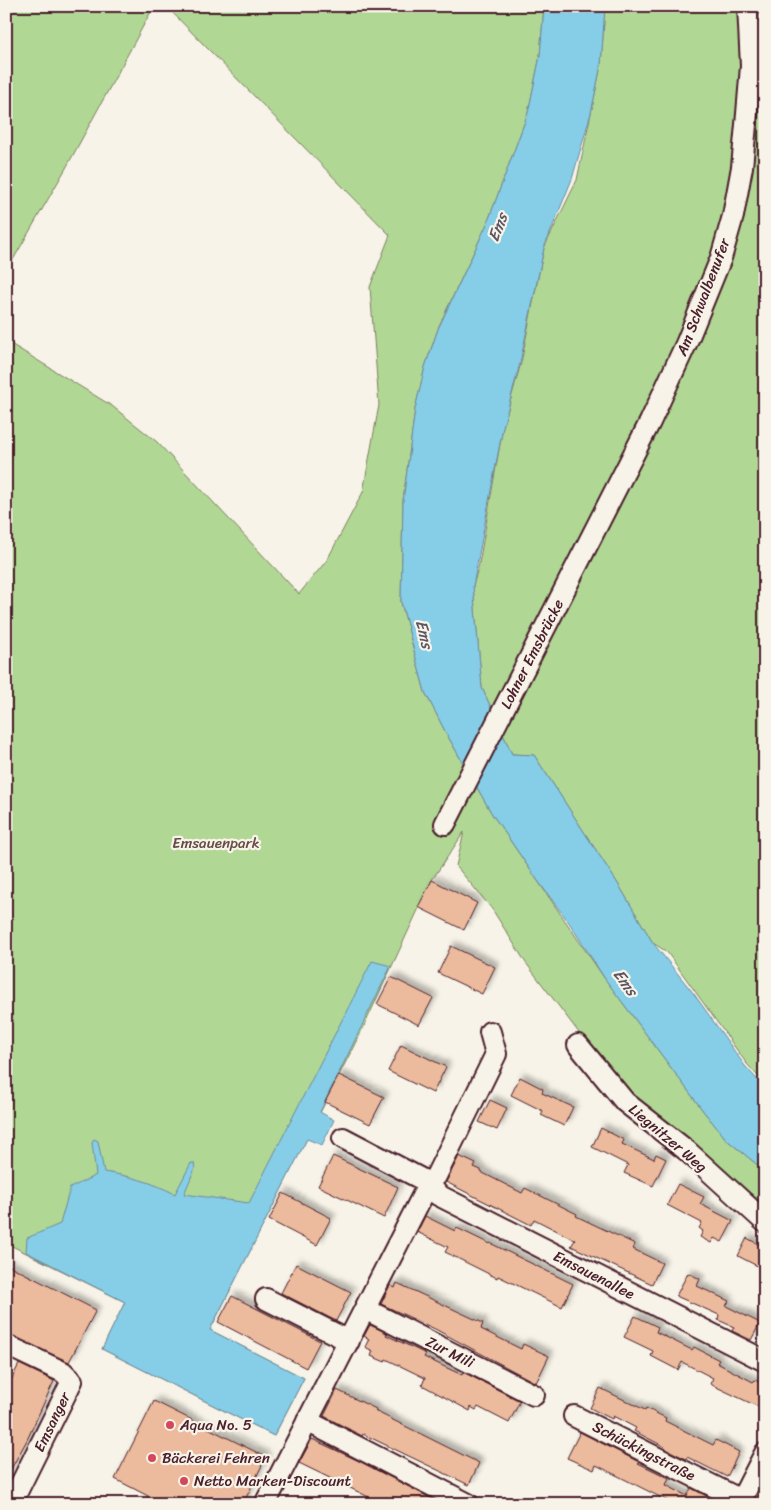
<svg xmlns="http://www.w3.org/2000/svg" width="771" height="1510" viewBox="0 0 771 1510" font-family="Sriracha,sans-serif">
<style>
.green{fill:#b0d894;stroke:#7d7c60}
.water{fill:#86cee7;stroke:#6e889c}
.building{fill:#ecba9c;stroke:#4a1f2b;filter:url(#shadow)}
.lines{fill:none;stroke-linecap:round;stroke-linejoin:round}
.minor-casing{stroke:#4a1f2b;stroke-width:24}
.minor{stroke:#f7f3e8;stroke-width:20}
.poi-dot{fill:#d1495b;stroke:#f7f3e8;stroke-width:2}
.labels{text-anchor:middle;stroke-width:4.5;stroke-linejoin:round;paint-order:stroke}
.street-label{font-size:15px;fill:#4a1f2b;stroke:#f7f3e8}
.park-label{font-size:15px;fill:#644d45;stroke:#f7f3e8}
.poi-label{font-size:15px;fill:#4a1f2b;stroke:#f7f3e8;text-anchor:start}
.water-label{font-size:16px;font-style:italic;fill:#5c5463;stroke:#f7f3e8}
</style>
<defs>
<filter id="shadow"><feDropShadow dx="4.5" dy="-4.5" stdDeviation="2.5" flood-color="#0004"/></filter>
</defs>
<rect width="100%" height="100%" fill="#f7f3e8"/>
<filter id="ink" filterUnits="userSpaceOnUse"><feTurbulence type="fractalNoise" baseFrequency=".02" numOctaves="2"/><feDisplacementMap in="SourceGraphic" scale="10" xChannelSelector="R" yChannelSelector="G"/><feConvolveMatrix kernelMatrix="1 2 1 2 8 2 1 2 1" color-interpolation-filters="sRGB"/></filter>
<g filter="url(#ink)">
<path class="green" d="M 6,6 L 154,6 L 66,168 L 6,272 Z
M 166,6 L 544,6 L 540,56 L 528,113 L 487,224 L 439,326 L 425,367 L 415,409 L 403,501 L 401,602 L 425,692 L 446,733 L 492,814 L 605,979 L 704,1112 L 727,1140 L 765,1171 L 765,1216 L 633,1104 L 526,963 L 492,909 L 456,866 L 464,832 L 432,880 L 365,1024 L 210,1330 L 304,1378 L 274,1436 L 102,1349 L 125,1302 L 6,1243 L 6,341 L 112,406 L 157,442 L 299,594 L 327,560 L 363,492 L 379,405 L 370,287 L 390,235 Z
M 605,6 L 765,6 L 765,1084 L 747,1064 L 667,952 L 653,943 L 620,887 L 534,755 L 512,754 L 482,688 L 473,586 L 479,564 L 503,427 L 521,363 L 544,248 L 577,180 L 601,65 Z"/>
<path class="water" d="M 544,6 L 605,6 L 601,65 L 591,113 L 572,179 L 544,248 L 520,363 L 503,427 L 473,586 L 482,688 L 512,754 L 534,755 L 620,887 L 653,943 L 694,994 L 745,1066 L 765,1088 L 765,1171 L 727,1140 L 704,1112 L 605,979 L 570,924 L 538,881 L 492,814 L 446,733 L 425,692 L 401,602 L 403,501 L 415,409 L 425,367 L 438,329 L 487,224 L 528,113 L 540,56 Z
M 372,961 L 391,966 L 320,1112 L 334,1120 L 322,1145 L 307,1139 L 210,1330 L 304,1378 L 274,1436 L 102,1349 L 125,1302 L 26,1252 L 27,1238 L 60,1224 L 70,1188 L 96,1175 L 92,1143 L 94,1139 L 98,1141 L 104,1172 C 130,1176 152,1182 175,1194 L 191,1163 L 194,1163 L 195,1168 L 184,1194 L 249,1203 Z"/>
<path class="building" d="M 432,880 L 477,903 L 464,930 L 418,907 Z
M 451,946 L 495,967 L 482,994 L 438,973 Z
M 391,977 L 433,998 L 419,1025 L 377,1004 Z
M 401,1045 L 446,1067 L 433,1093 L 388,1071 Z
M 339,1075 L 384,1097 L 370,1124 L 325,1102 Z
M 520,1077 L 543,1089 L 542,1093 L 573,1107 L 564,1126 L 541,1115 L 543,1111 L 511,1095 Z
M 490,1100 L 507,1108 L 497,1130 L 479,1122 Z
M 601,1128 L 624,1140 L 622,1144 L 654,1159 L 656,1154 L 666,1159 L 653,1186 L 624,1173 L 628,1165 L 592,1147 Z
M 333,1156 L 398,1187 L 384,1218 L 318,1186 Z
M 459,1156 L 476,1164 L 474,1167 L 481,1170 L 481,1172 L 522,1193 L 525,1188 L 577,1214 L 576,1216 L 635,1244 L 633,1249 L 662,1263 L 652,1284 L 571,1246 L 575,1240 L 534,1219 L 531,1225 L 446,1182 Z
M 678,1184 L 704,1197 L 700,1204 L 733,1221 L 722,1242 L 714,1238 L 711,1243 L 700,1237 L 703,1231 L 699,1228 L 702,1223 L 667,1205 Z
M 283,1193 L 331,1218 L 317,1245 L 269,1220 Z
M 425,1216 L 455,1231 L 457,1228 L 490,1244 L 490,1243 L 573,1284 L 562,1307 L 498,1276 L 497,1278 L 445,1252 L 448,1247 L 417,1232 Z
M 747,1238 L 765,1248 L 765,1270 L 738,1256 Z
M 6,1264 L 96,1310 L 69,1362 L 6,1333 Z
M 296,1264 L 351,1292 L 336,1321 L 281,1293 Z
M 688,1273 L 700,1279 L 697,1286 L 729,1301 L 726,1306 L 760,1323 L 751,1340 L 732,1331 L 734,1327 L 718,1320 L 719,1315 L 676,1296 Z
M 397,1283 L 483,1323 L 481,1329 L 521,1349 L 523,1344 L 549,1356 L 536,1383 L 435,1329 L 381,1304 L 390,1285 L 395,1288 Z
M 232,1296 L 320,1341 L 306,1368 L 218,1322 Z
M 635,1316 L 658,1327 L 656,1332 L 692,1350 L 694,1347 L 719,1360 L 717,1363 L 753,1382 L 755,1380 L 765,1385 L 765,1410 L 710,1384 L 713,1378 L 682,1362 L 678,1370 L 651,1356 L 653,1351 L 624,1337 Z
M 370,1325 L 387,1333 L 386,1335 L 426,1354 L 424,1357 L 462,1375 L 463,1372 L 520,1401 L 509,1423 L 478,1407 L 476,1410 L 471,1407 L 470,1411 L 422,1385 L 425,1378 L 386,1359 L 385,1362 L 371,1356 L 373,1351 L 365,1347 L 369,1339 L 364,1336 Z
M 19,1364 L 54,1381 L 27,1440 L 6,1478 L 6,1391 Z
M 600,1388 L 645,1410 L 646,1408 L 666,1418 L 665,1421 L 713,1445 L 716,1440 L 739,1452 L 727,1477 L 687,1457 L 686,1459 L 664,1448 L 665,1447 L 634,1431 L 636,1428 L 613,1416 L 612,1419 L 590,1408 Z
M 337,1390 L 376,1409 L 375,1411 L 479,1463 L 469,1485 L 363,1434 L 362,1436 L 324,1416 Z
M 154,1401 L 266,1457 L 243,1504 L 144,1504 L 148,1496 L 115,1479 Z
M 580,1432 L 639,1462 L 638,1463 L 669,1478 L 666,1485 L 687,1496 L 691,1488 L 722,1504 L 674,1504 L 596,1465 L 594,1470 L 567,1458 Z
M 312,1439 L 359,1461 L 442,1504 L 383,1504 L 299,1463 Z"/>
<g class="lines">
<defs>
<path id="minor" d="M 445,824 L 650,422 L 686,344 L 721,258 L 733,216 L 742,167 L 747,114 L 751,66 L 748,6
M 578,1045 L 625,1102 L 686,1150 L 765,1222
M 343,1138 L 429,1183 L 438,1195 L 765,1361
M 266,1299 L 349,1341
M 365,1309 L 534,1395
M 6,1345 L 63,1372 L 72,1381 L 11,1504
M 574,1416 L 741,1500
M 307,1421 L 468,1504
M 265,1504 L 429,1183 L 436,1176 L 496,1054 L 490,1032
M 739,1504 L 765,1453"/>
</defs>
<use href="#minor" class="minor-casing"/>
<use href="#minor" class="minor"/>
</g>
</g>
<g class="poi-dot">
<circle cx="170" cy="1425" r="5"/>
<circle cx="152" cy="1458" r="5"/>
<circle cx="184" cy="1481" r="5"/>
</g>
<g class="labels">
<g class="street-label">
<text transform="translate(703 297) rotate(-69)" y="5">Am Schwalbenufer</text>
<text transform="translate(532 654) rotate(-63)" y="5">Lohner Emsbrücke</text>
<text transform="translate(668 1138) rotate(40)" y="5">Liegnitzer Weg</text>
<text transform="translate(594 1275) rotate(27)" y="5">Emsauenallee</text>
<text transform="translate(450 1352) rotate(27)" y="5">Zur Mili</text>
<text transform="translate(52 1422) rotate(-64)" y="5">Emsanger</text>
<text transform="translate(644 1451) rotate(27)" y="5">Schückingstraße</text>
</g>
<g class="park-label">
<text x="216" y="848">Emsauenpark</text>
</g>
<g class="poi-label">
<text x="180" y="1430">Aqua No. 5</text>
<text x="162" y="1463">Bäckerei Fehren</text>
<text x="194" y="1486">Netto Marken-Discount</text>
</g>
<g class="water-label">
<text transform="translate(497 227) rotate(-69)" y="6">Ems</text>
<text transform="translate(425 634) rotate(76)" y="6">Ems</text>
<text transform="translate(626 982) rotate(54)" y="6">Ems</text>
</g>
</g>
<rect width="771" height="1510" fill="none" stroke="#f7f3e8" stroke-width="25"/>
<rect x="12" y="12" width="746" height="1485" fill="none" stroke="#4a1f2b" stroke-width="2" filter="url(#ink)"/>
</svg>
